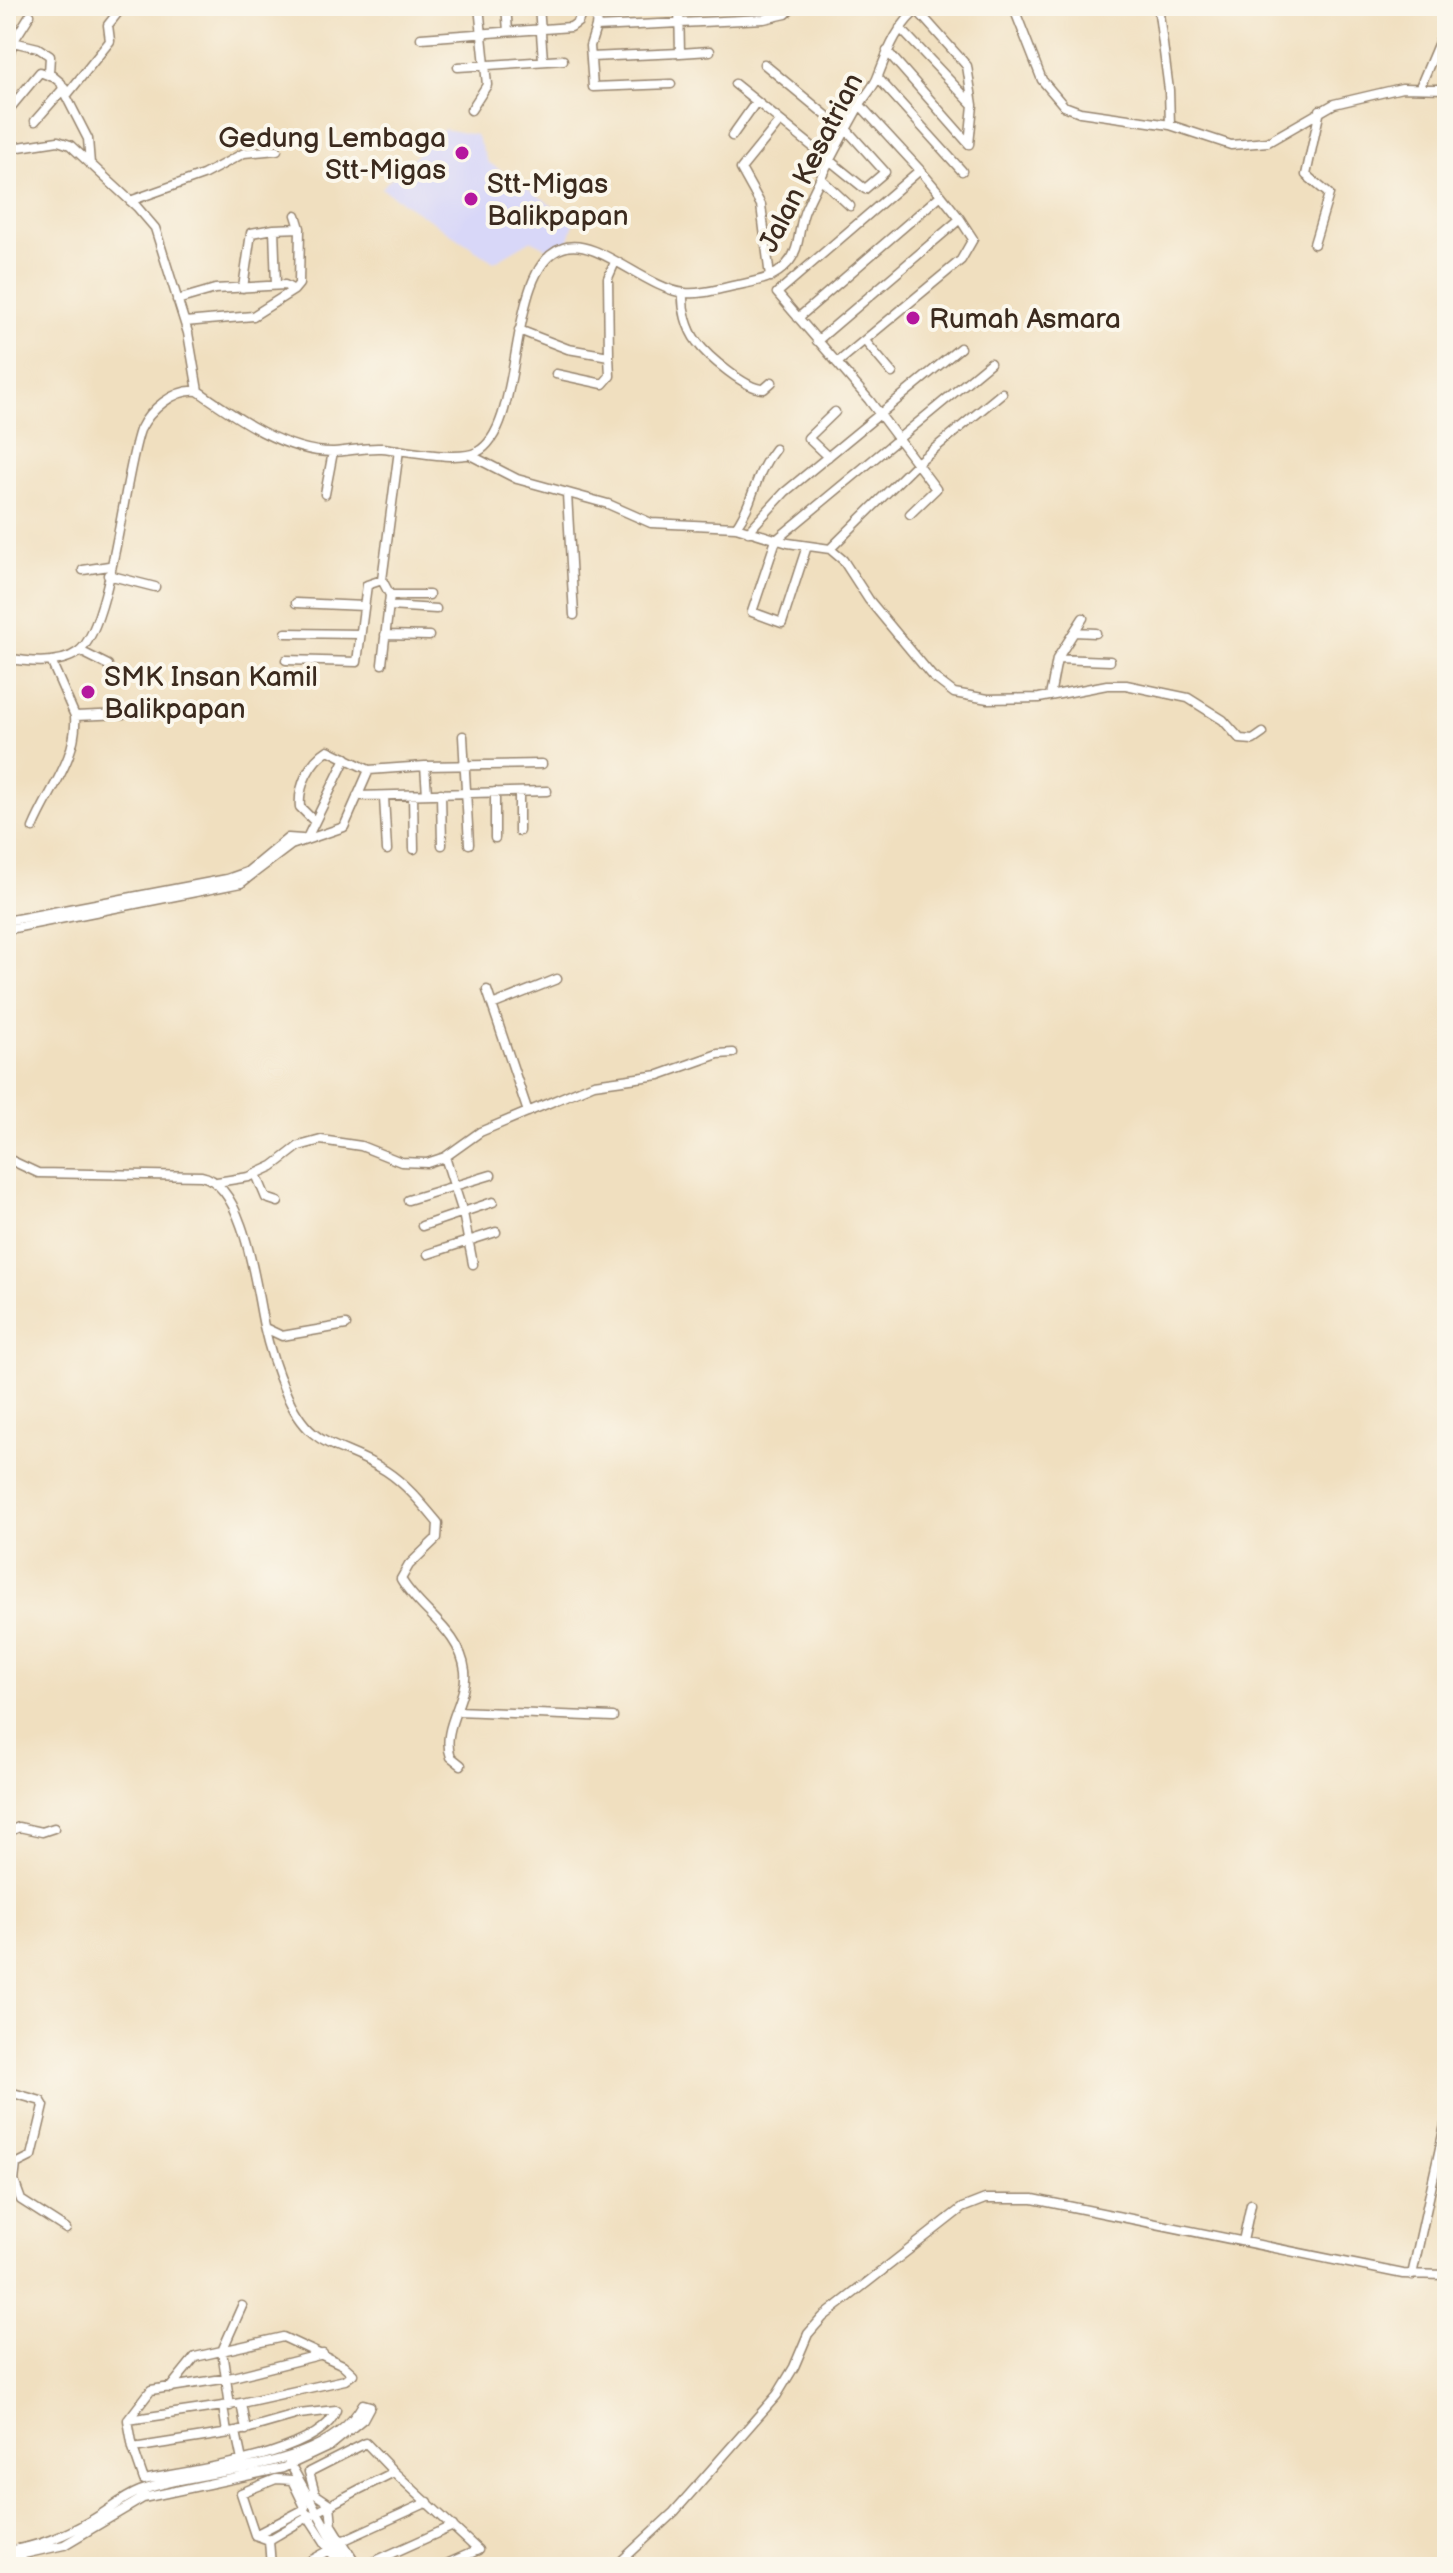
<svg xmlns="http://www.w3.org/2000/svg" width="1453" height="2573" viewBox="0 0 1453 2573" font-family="'Balsamiq Sans',sans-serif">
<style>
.built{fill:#d8d7f8}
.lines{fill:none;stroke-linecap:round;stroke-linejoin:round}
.minor-casing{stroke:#96846e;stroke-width:11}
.minor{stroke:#fff;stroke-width:8}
.poi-dot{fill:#b5179e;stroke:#fbf7ec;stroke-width:3}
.labels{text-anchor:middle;stroke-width:8;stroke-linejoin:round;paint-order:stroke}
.poi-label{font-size:28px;fill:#3b2a1e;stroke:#fbf7ec;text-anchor:start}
.street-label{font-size:28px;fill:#3b2a1e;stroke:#fbf7ec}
</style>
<rect width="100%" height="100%" fill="#fbf7ec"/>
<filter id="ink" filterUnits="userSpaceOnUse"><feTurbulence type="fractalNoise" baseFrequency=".0125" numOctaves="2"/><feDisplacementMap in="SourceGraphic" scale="16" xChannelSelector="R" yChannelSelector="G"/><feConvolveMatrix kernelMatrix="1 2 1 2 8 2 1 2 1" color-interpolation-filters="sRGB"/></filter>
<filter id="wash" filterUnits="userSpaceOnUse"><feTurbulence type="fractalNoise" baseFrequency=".006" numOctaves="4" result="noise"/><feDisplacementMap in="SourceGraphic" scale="32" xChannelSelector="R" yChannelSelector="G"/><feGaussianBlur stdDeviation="1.8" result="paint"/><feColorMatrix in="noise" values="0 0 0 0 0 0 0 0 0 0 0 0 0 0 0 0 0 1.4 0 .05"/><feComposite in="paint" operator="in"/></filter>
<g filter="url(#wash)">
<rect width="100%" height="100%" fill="#f0dfbf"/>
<path class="built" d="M 444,129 L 476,135 L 488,162 L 561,211 L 574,223 L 568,243 L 549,249 L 532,240 L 494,262 L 381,188 Z"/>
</g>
<g filter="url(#ink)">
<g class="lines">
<defs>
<path id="minor" d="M 411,6 L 448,6
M 506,6 L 508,31
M 539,6 L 543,60
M 598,6 L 596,27 L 764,19 L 786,14 L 794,6
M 679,6 L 680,53 L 710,51
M 1013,6 L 1042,80 L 1064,106 L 1080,112 L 1170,125 L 1231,145 L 1268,142 L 1334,104 L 1402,88 L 1447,89
M 1158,6 L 1169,90 L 1170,125
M 917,10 L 967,66 L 973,105 L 969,144
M 30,15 L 13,42 L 38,48 L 50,56 L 49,73 L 61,83 L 66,96
M 596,27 L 590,46 L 593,87 L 671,84
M 900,28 L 972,104
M 421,38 L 571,27 L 578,22 L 584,6
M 887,51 L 969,144
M 591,57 L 680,53
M 6,64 L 13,42
M 764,64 L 845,131
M 458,67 L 563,60
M 878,78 L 962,171
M 735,84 L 865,189 L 885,172 L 846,129
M 1420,87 L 1442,35 L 1446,6
M 860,105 L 920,170
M 471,110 L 487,85 L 479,6
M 6,113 L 40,72 L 53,77
M 35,121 L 64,88
M 732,136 L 756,102
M 6,149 L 58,141 L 70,145 L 137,207 L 155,228 L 188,333 L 198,391
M 90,164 L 88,139 L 66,96 L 110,41 L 108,25 L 123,6
M 821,179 L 850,206
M 130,201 L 203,175 L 244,153 L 277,150
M 1314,244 L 1329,194 L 1306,175 L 1320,110
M 770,277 L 761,205 L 741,169 L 780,121
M 276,285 L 274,229 L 300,228
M 243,288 L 251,233 L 274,229
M 294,290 L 299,284 L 300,228 L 296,215
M 683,293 C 682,308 687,329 697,342 C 707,356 747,390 764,389 L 772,382
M 177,300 L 215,289 L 285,285 L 294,290 L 253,316 L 185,322
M 798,318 L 941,195 L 960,219 L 817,341
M 519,330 L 568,349 L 609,356 L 608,278 L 615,262
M 865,341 L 892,373
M 837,363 L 961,260 L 973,239 L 960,219
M 556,374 L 603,384 L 610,376 L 609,356
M 470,455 L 517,479 L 608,504 L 651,523 L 736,527 L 788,543 L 830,549 L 843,560 L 869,600 L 932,676 L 954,693 L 988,699 L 1039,698 L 1107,685 L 1126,685 L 1188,698 L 1223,720 L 1240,739 L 1253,740 L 1263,733
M 828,457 L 808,438 L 835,412
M 325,494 L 333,452
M 567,494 L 574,615
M 910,514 L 936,489 L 869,400 L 777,293 L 920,170 L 941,195
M 736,527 C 755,501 753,476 775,449
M 748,532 L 785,492 L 960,348
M 807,546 L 782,623 L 752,612 L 776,540 L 990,363
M 830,549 L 917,463 L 1002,393
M 83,570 L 109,566
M 108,575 L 155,587
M 382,580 L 390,595 L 382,664
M 390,595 L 429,595
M 296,603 L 364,606
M 389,606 L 436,609
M 1074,632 L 1083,618
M 286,633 L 360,634
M 385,635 L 429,636
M 80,651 L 108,665
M 6,658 C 27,662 59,666 78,652 C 111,629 124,475 140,430 C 149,411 174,388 198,391 C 235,417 286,453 334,452 C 350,451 365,447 382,448 C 405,450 458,462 477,452 C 527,427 504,267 563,248 C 596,236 646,289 685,293 C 702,295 721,288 738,285 C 757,281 774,279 787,264 C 802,248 797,227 806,208 C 822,173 840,140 859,106 C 864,97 875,86 878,76 C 888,50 898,23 922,6
M 1057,659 L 1074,632 L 1096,633
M 286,660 L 357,662 L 367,585 L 382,580 L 399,450
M 51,661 L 75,716 L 123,714
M 1050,696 L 1057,659 L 1110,661
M 463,736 L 469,844
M 425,766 L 542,764
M 495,792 L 495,838
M 441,793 L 442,845
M 413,795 L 414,849
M 357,796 L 547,791
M 384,797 L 387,850
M 314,821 L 300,807 C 298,786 310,761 328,750 L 369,770 L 425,766 L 427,794
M 33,828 C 48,791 78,758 75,716
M 519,831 L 519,792
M 308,836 L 346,758
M 6,921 L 227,879 L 247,872 L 288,838 L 302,839
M 9,929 L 241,883 L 291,845 L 344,827 L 369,770
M 487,990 L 528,1112
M 492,1005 L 557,979
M 445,1157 L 463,1213 L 473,1264
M 6,1158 L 38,1173 L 201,1176 C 245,1184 256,1290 264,1326 C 269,1348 276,1370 285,1391 C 311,1453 338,1440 386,1471 C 406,1484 423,1505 438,1523 L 437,1538 L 409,1565 L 401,1579 C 420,1612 460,1630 465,1671 C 468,1699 440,1729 451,1757 L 461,1765
M 256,1174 L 266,1198 L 278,1202
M 217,1182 L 249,1177 L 273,1166 L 299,1146 L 321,1140 L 361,1146 L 401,1162 L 427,1163 L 445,1157 L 480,1132 L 594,1084 L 659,1075 L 718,1054 L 733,1053
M 408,1200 L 491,1175
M 422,1226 L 493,1202
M 428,1254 L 496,1232
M 265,1328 L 282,1336 L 346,1325
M 457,1711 L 613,1717
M 6,1833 L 19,1827 L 42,1832 L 54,1828
M 6,2091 L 41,2101 L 44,2106 L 32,2156 L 16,2164 L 14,2181 L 21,2200 L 66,2229
M 1243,2241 L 1251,2204
M 1412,2275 L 1447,2116
M 222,2351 L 230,2406
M 222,2351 L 242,2306
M 170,2388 L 195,2357 L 283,2337 L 343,2365 L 353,2374 L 345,2380 L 241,2403
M 128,2420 L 223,2406
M 236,2432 L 133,2448 L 128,2420 L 151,2390 L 229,2378 L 323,2354
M 227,2433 L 223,2406 L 241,2403 L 246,2430
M 133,2448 L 144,2480 C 186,2471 322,2455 336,2410 L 299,2414 L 236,2432 L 244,2470
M 289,2462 L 348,2567
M 394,2472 L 478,2550 L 440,2567
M 306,2513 L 341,2567
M 255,2535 L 303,2510 L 305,2507 L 292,2480 L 276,2479 L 241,2493 L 255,2535 L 269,2540
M 342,2541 L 428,2502
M 6,2551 C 38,2547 64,2536 92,2520 C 108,2511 122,2498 140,2491 C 202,2467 326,2473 363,2404 L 370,2406 L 363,2419 L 330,2446 L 283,2468 L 143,2498 L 64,2545 L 6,2558
M 271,2567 L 269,2540 C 310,2515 351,2493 394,2472 L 366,2443 L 309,2472 L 315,2494 L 330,2504 L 332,2525 L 358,2567
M 299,2567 L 330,2550
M 362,2567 L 453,2526
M 615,2567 L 674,2512 L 777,2395 L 794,2367 L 808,2334 L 823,2317 L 962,2208 L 985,2199 L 1033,2199 L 1403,2274 L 1447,2275"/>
</defs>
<use href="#minor" class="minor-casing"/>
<use href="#minor" class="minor"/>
</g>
</g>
<g class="poi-dot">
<circle cx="462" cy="153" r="8"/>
<circle cx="471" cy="199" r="8"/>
<circle cx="913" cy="318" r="8"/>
<circle cx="88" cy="692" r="8"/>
</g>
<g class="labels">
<g class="poi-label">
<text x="446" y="147" text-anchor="end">Gedung Lembaga<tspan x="446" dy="32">Stt-Migas</tspan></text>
<text x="487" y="193">Stt-Migas<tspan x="487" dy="32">Balikpapan</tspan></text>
<text x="929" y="328">Rumah Asmara</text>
<text x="104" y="686">SMK Insan Kamil<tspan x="104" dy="32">Balikpapan</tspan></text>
</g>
<g class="street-label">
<text transform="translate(810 162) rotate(-63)" y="10">Jalan Kesatrian</text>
</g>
</g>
<rect width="1453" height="2573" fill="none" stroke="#fbf7ec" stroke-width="32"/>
</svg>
